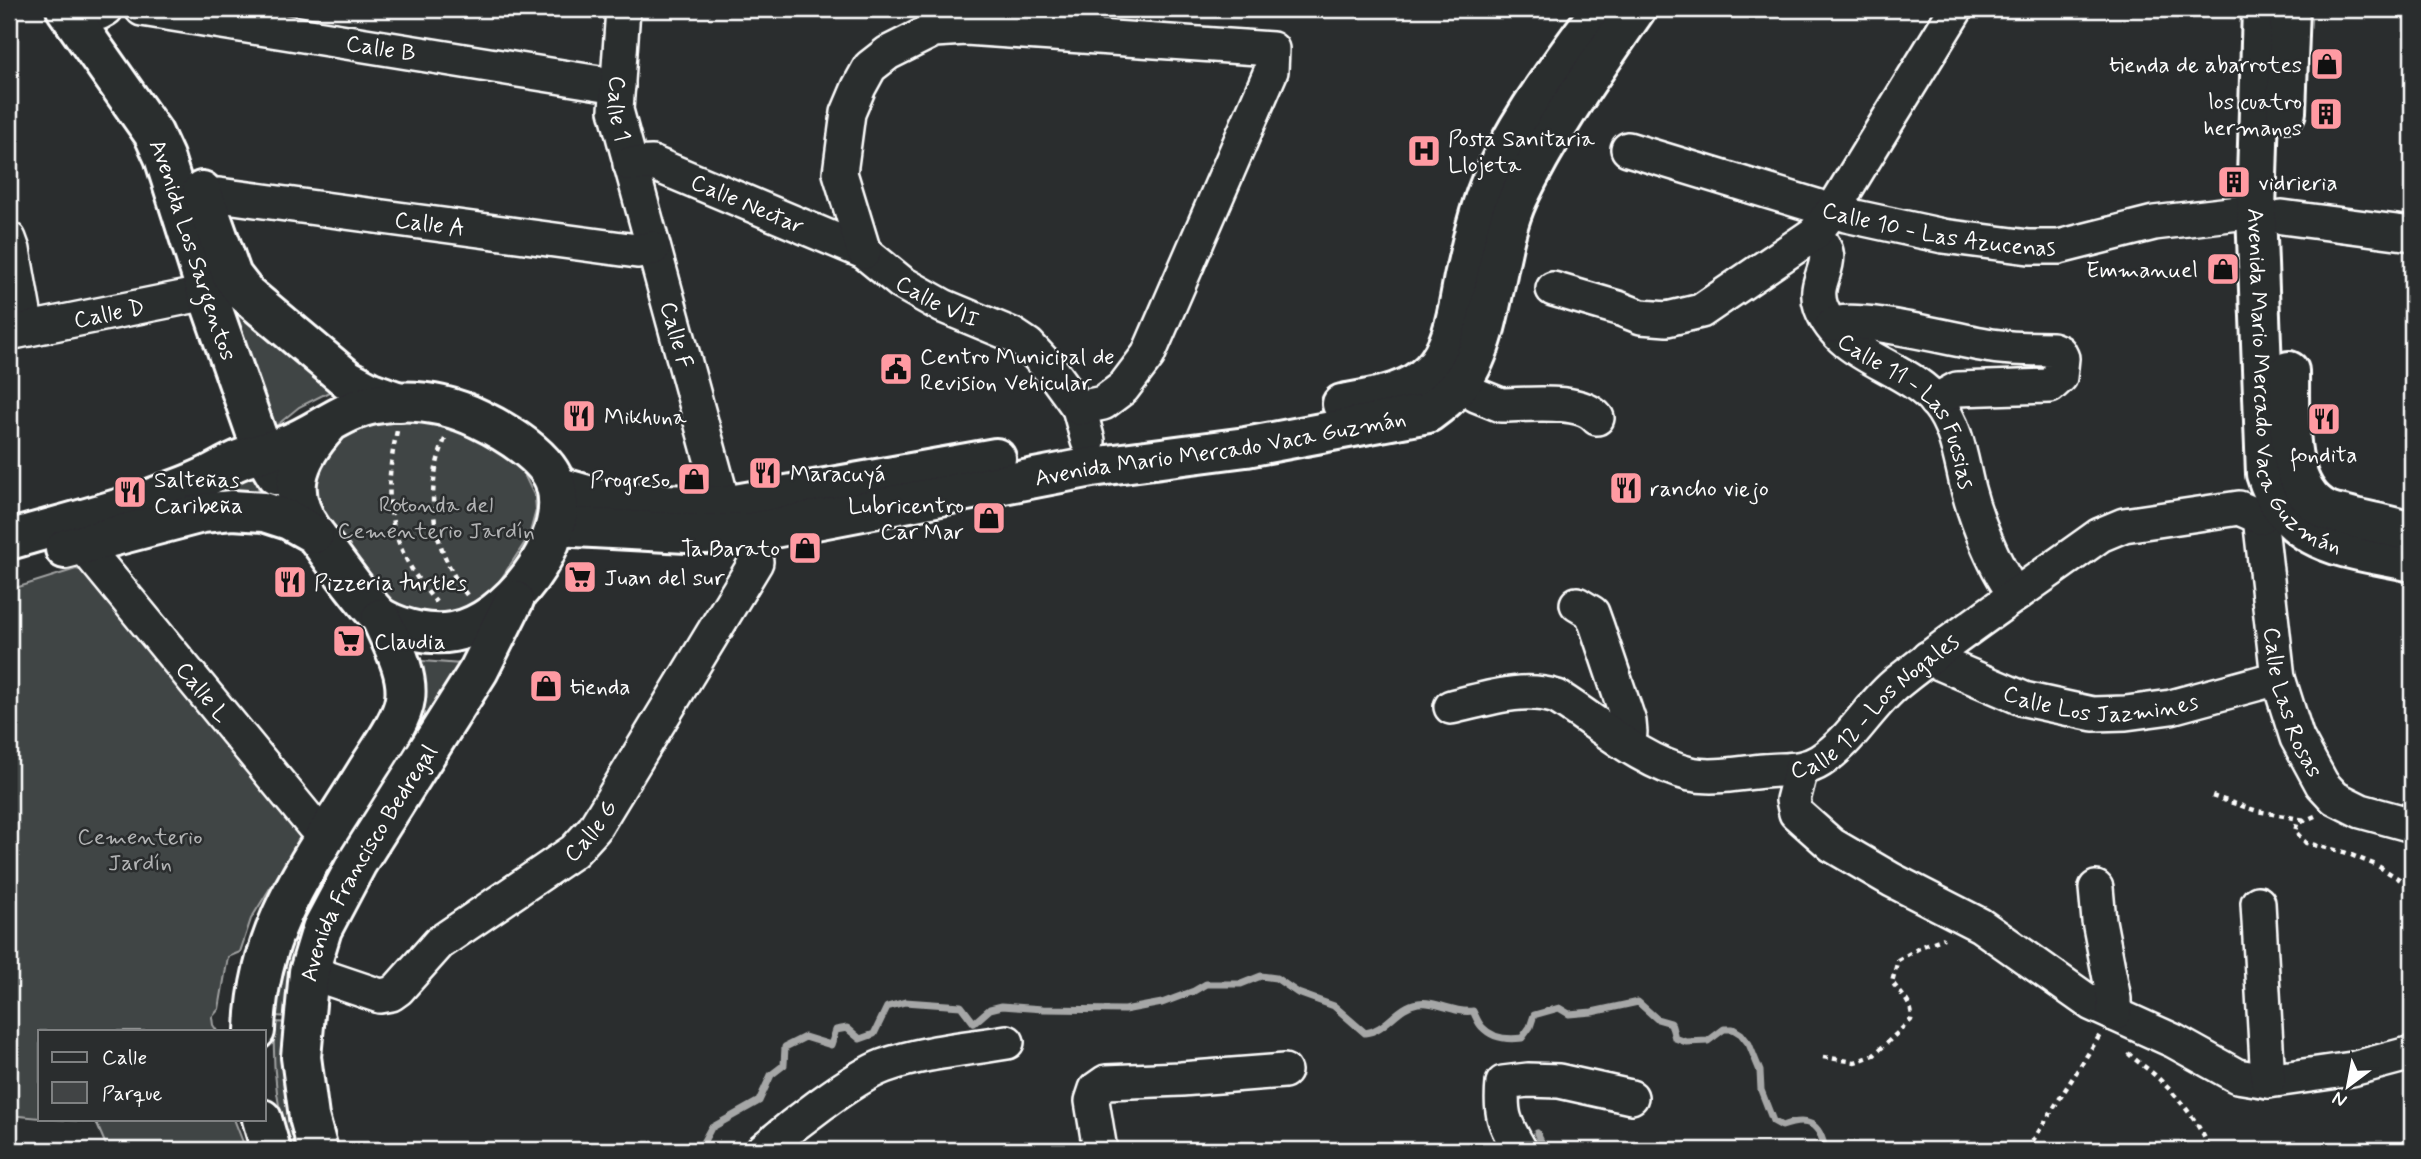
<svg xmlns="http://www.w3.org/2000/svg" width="2421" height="1159" viewBox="0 0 2421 1159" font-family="Mynerve,sans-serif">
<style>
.green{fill:#414445;stroke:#a0a2a2;stroke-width:2}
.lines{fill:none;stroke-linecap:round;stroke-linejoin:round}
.stream{stroke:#a6a7a7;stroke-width:7}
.minor-casing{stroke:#fff;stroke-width:38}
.major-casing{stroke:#fff;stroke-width:44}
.path{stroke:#fff;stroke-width:4.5;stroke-dasharray:5 5;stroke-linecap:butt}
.minor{stroke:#2a2d2e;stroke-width:33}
.major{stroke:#2a2d2e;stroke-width:38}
.labels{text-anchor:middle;stroke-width:5;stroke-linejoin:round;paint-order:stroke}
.street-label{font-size:23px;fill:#fff;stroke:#2a2d2e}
.poi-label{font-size:23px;fill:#fff;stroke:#2a2d2e;text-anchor:start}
.park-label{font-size:23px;fill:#b3b4b5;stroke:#2a2d2e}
</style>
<rect width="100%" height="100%" fill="#2a2d2e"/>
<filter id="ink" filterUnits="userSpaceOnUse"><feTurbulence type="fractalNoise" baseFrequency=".0143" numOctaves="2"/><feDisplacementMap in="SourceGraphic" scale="14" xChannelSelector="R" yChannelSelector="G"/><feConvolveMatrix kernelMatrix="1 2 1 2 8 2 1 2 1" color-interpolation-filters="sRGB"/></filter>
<g filter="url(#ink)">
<path class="green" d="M 236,307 L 332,388 L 331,391 L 299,407 L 276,426 L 273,425 L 232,309 Z
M 400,420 L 444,425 L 465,432 L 492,447 L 522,470 L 535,497 L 536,510 L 529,536 L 490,596 L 442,620 L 392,604 L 316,502 L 316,470 L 339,438 L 353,429 Z
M 254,474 L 261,497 L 201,497 Z
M 76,569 L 88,572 L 301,838 L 251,919 L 240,952 L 228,957 L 219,1009 L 212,1017 L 213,1025 L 217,1031 L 40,1031 L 40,1118 L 9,1115 L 9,590 Z
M 422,661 L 461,664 L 431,727 L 421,708 L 417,663 Z
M 332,851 L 347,860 L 291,1017 L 275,1016 L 287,950 Z
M 274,1022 L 291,1023 L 306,1150 L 288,1150 C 277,1107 272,1067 274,1022 Z
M 54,1119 L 234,1119 L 246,1150 L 108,1150 L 96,1122 Z"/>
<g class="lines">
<path class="stream" d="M 1537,1133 L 1545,1150
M 699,1150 L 711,1128 L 759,1101 L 771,1075 L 784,1065 L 785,1047 L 805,1037 L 831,1045 L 836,1030 L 847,1028 L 860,1039 L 874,1034 L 887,1007 L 905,1002 L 961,1006 L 974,1023 L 990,1009 L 1002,1006 L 1043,1009 L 1124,1010 L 1162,1003 L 1194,991 L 1206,984 L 1241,984 L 1261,976 L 1276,978 L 1298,993 L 1334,1006 L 1365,1033 C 1386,1031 1397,1006 1418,1003 C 1436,1000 1454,1014 1473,1011 C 1476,1017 1478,1023 1482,1027 C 1493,1039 1508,1040 1522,1038 L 1530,1027 L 1534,1015 L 1559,1008 L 1569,1014 L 1592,1012 L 1638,1002 L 1657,1019 L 1671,1023 L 1675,1038 L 1686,1042 L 1708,1041 L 1724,1029 L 1733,1029 L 1741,1034 L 1749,1044 L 1760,1071 L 1761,1090 L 1773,1121 L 1782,1126 C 1807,1117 1820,1122 1825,1150"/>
<defs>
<g id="minor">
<path id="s1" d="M 142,9 L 618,86"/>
<path id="s2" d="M 623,9 L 616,110 L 724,506"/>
<path d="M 99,13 L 106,9"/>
<path id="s3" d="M 1628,149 L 1846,215 L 1943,236 L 2029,247 L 2059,247 L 2154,223 L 2256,211"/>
<path id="s4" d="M 630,164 L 652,163 L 864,252 L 902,283 L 943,306 L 1013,335 L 1028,345 L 1052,371 L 1079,408 L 1088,441"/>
<path id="s5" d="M 204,198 L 219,195 L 637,251 L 653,248"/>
<path d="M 2282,217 L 2412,234"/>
<path id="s6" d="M 1814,234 C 1844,262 1810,276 1821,307 C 1840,359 1907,364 1938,404 C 1957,427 1961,461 1968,489 C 1976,520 1996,571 2016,595"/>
<path d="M 9,239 L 13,250 L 27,329"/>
<path d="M 864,252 L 840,173 L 848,113 L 859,87 L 870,67 L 888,53 L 934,30 L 966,28 L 1272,49 L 1271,71 L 1148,355 L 1123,388 L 1103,403 L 1079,408"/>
<path d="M 1553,289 L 1618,308 L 1641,317 L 1667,319 L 1701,311 L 1814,234 L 1833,210 L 1956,9"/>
<path d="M 1832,325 C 1854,313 1961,342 1992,346 C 2011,349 2032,349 2052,349 L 2059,352 L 2062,358 L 2060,377 L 2050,386 L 1957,389 L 1935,401"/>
<path id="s7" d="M 9,333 L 207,293"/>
<path d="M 1461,384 L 1476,395 L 1501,405 C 1526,405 1580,398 1597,418"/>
<path id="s8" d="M 2260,517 L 2278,678 L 2297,738 L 2322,784 L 2335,798 L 2361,811 L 2412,825"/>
<path id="s9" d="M 82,544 L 313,825 L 328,834"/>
<path d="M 1577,604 L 1592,613 L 1597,627 L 1629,722 L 1630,733 L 1625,743"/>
<path id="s10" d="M 1928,658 L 2024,699 L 2093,714 L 2126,713 L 2171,707 L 2278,678"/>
<path id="s11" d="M 1451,707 C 1487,699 1521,686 1557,697 C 1599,723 1640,762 1690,774 C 1713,779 1740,773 1764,771 C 1783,769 1803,772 1820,761 C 1852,741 1869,705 1898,682 C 1963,630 2032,584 2100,535 L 2124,525 L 2239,508 L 2260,517 L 2278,505"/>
<path d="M 1801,769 L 1793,800 L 1796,813 L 1832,845 L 1892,880 L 1980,925 L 2092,1004 L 2174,1041 L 2237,1076 L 2268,1081 L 2352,1069 L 2412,1053"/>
<path d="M 2096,888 L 2099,921 L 2114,999 L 2114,1014"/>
<path d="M 2258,903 L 2268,1081"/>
<path id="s12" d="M 309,972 L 380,996 L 391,994 L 398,989 L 439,943 L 574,851 L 594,829 L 756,562 L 753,532"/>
<path d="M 763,1150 C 790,1127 852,1078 884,1066 C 923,1052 966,1049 1007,1042"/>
<path d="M 1100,1150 L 1092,1101 L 1096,1089 L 1106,1082 L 1181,1079 L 1284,1071"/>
<path d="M 1520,1150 C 1504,1123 1500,1114 1503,1083 L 1528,1080 L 1559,1081 L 1631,1097"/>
</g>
<g id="major">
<path id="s13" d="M 66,9 L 153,133 L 164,157 L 207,293 L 263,453 L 276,475"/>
<path id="s14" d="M 2262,9 L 2256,211 L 2266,474 C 2289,548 2347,547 2412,562"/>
<path d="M 2286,112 L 2290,9"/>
<path d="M 202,191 L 232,276 L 246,294 L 347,379 L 371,392 L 399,402"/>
<path d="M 2289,371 C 2290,413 2282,490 2328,511 C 2336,514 2346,515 2354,518 C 2374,522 2393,527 2412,532"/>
<path d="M 1342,404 C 1373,398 1407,395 1431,371 C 1454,348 1458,307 1464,277 C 1471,246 1478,213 1490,184 C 1517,120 1561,65 1601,9"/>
<path d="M 556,486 L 598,498 L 635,503 L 724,506 L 996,458"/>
<path id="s15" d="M 556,526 L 705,534 L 753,532 L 1092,467 L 1246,447 L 1428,413 C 1439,405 1450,396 1459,385 C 1495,342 1493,251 1518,198 C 1550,131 1594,70 1636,9"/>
<path d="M 9,540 C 57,526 105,514 152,498 C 168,492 184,487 199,480 C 213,474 225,466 239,460 C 254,454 271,451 286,445 C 318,433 343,409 376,404 C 412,398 446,403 479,419 C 504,431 549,457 556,486 C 571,542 507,623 453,632 C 431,636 403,630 383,619 C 371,612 328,552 317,537 C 283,495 295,461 328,425"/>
<path d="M 65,549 L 202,513 L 232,510 L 264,512 L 289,520 L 314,534"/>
<path d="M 255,1031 C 258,925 312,860 365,774 C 377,754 402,722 405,699 C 409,672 391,642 381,618"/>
<path d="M 262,1119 L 271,1150"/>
<path id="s16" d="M 318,1150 L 309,1117 L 301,1057 L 309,972 L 322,929 L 357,863 L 479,670 L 514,600"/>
</g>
</defs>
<use href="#minor" class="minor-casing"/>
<use href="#major" class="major-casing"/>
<path class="path" d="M 397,431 C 381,500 389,548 436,602
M 445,439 C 423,492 432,549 467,595
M 2212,796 L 2257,811 L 2305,820
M 2315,816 L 2297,824 L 2295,831 L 2306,843 L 2344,852 L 2378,866 L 2412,887
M 2128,1053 C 2137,1062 2149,1069 2158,1078 C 2180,1099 2199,1122 2210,1150
M 1823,1057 L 1855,1062 L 1874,1055 L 1911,1020 C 1915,1006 1900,993 1892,982 L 1898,960 L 1923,946 L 1944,938
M 2027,1150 L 2100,1035"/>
<use href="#minor" class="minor"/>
<use href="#major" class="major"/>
</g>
</g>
<defs>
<symbol id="shop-square" viewBox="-11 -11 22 22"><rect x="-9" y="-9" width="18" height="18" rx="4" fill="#ff9aa2" stroke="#2a2d2e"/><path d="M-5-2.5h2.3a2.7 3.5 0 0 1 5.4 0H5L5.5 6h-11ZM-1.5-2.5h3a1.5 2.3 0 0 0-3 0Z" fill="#111"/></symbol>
<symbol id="building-square" viewBox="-11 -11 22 22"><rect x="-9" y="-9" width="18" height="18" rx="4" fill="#ff9aa2" stroke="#2a2d2e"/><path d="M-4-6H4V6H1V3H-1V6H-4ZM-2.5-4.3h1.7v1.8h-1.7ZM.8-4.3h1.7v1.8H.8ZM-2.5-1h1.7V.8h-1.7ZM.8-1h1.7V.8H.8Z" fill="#111"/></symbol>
<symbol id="hospital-square" viewBox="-11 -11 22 22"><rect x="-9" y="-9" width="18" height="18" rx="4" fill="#ff9aa2" stroke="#2a2d2e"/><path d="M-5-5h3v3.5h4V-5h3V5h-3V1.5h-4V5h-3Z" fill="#111"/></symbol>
<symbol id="civic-square" viewBox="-11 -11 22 22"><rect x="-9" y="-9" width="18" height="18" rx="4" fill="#ff9aa2" stroke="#2a2d2e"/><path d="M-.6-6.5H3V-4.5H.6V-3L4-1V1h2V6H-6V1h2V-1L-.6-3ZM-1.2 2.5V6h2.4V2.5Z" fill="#111"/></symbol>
<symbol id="restaurant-square" viewBox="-11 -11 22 22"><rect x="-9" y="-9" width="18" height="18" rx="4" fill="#ff9aa2" stroke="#2a2d2e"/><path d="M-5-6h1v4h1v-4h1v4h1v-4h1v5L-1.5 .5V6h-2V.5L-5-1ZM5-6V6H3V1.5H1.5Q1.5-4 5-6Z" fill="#111"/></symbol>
<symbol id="supermarket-square" viewBox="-11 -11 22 22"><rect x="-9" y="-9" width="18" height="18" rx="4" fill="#ff9aa2" stroke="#2a2d2e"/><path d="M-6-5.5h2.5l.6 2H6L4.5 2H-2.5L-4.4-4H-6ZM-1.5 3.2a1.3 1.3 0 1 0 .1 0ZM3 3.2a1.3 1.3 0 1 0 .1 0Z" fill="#111"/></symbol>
</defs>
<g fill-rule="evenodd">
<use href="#shop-square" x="2308" y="45" width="38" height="38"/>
<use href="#building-square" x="2307" y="95" width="38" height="38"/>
<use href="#hospital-square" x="1405" y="132" width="38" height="38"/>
<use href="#building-square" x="2215" y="163" width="38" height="38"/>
<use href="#shop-square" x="2204" y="250" width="38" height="38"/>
<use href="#civic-square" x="877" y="350" width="38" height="38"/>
<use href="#restaurant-square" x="560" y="397" width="38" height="38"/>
<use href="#restaurant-square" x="2305" y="400" width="38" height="38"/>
<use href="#restaurant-square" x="746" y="454" width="38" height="38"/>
<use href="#shop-square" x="675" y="460" width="38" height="38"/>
<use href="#restaurant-square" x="1607" y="469" width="38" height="38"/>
<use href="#restaurant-square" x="111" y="473" width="38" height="38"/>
<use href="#shop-square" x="970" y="499" width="38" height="38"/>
<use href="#shop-square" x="786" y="529" width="38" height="38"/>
<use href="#supermarket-square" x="561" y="558" width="38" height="38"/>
<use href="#restaurant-square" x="271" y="563" width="38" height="38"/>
<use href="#supermarket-square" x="330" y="622" width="38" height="38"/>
<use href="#shop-square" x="527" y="667" width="38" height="38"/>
</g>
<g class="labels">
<g class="street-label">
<text dy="8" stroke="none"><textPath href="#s1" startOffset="242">Calle B</textPath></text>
<text dy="8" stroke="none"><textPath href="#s2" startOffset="100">Calle 1</textPath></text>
<text dy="8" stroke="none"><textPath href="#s4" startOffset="126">Calle Nectar</textPath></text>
<text dy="8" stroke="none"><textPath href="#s5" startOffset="228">Calle A</textPath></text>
<text dy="8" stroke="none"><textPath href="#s3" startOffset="322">Calle 10 - Las Azucenas</textPath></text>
<text dy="8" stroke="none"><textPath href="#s13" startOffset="275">Avenida Los Sargentos</textPath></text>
<text dy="8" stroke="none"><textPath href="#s4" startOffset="341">Calle VII</textPath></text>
<text dy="8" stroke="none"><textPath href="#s7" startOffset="102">Calle D</textPath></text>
<text dy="8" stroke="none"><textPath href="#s2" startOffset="334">Calle F</textPath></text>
<text dy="8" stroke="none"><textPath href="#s14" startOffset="387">Avenida Mario Mercado Vaca Guzmán</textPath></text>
<text dy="8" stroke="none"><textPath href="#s6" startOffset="219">Calle 11 - Las Fucsias</textPath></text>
<text dy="8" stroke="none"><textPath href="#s15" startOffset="672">Avenida Mario Mercado Vaca Guzmán</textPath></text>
<text dy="8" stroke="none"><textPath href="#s9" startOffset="191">Calle L</textPath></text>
<text dy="8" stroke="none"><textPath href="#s10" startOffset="182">Calle Los Jazmines</textPath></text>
<text dy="8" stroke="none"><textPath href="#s11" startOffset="471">Calle 12 - Los Nogales</textPath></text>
<text dy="8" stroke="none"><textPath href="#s8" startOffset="189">Calle Las Rosas</textPath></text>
<text dy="8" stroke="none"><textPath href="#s12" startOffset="346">Calle G</textPath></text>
<text dy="8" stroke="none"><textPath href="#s16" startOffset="304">Avenida Francisco Bedregal</textPath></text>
</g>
<g class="poi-label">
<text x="2302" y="72" text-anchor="end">tienda de abarrotes</text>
<text x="2302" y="109" text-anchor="end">los cuatro<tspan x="2302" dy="26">hermanos</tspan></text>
<text x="1448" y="146">Posta Sanitaria<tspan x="1448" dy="26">Llojeta</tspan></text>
<text x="2258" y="190">vidrieria</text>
<text x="2198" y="277" text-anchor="end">Emmanuel</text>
<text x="920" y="364">Centro Municipal de<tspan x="920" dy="26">Revision Vehicular</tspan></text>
<text x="604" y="424">Mikhuna</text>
<text x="2324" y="462" text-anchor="middle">fondita</text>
<text x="790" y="481">Maracuyá</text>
<text x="154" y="487">Salteñas<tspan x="154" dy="26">Caribeña</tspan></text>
<text x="670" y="487" text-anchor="end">Progreso</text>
<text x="1650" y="496">rancho viejo</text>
<text x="964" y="513" text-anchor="end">Lubricentro<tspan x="964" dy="26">Car Mar</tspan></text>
<text x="780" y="556" text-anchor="end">Ta Barato</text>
<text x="604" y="585">Juan del sur</text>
<text x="314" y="590">Pizzeria turtles</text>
<text x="374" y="649">Claudia</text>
<text x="570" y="694">tienda</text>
</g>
<g class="park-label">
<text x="436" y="512">Rotonda del<tspan x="436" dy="26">Cementerio Jardín</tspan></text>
<text x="140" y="844">Cementerio<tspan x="140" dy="26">Jardín</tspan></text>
</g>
</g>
<rect width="2421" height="1159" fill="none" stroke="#2a2d2e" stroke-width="35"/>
<rect x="18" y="18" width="2386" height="1124" fill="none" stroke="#fff" stroke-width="2.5" filter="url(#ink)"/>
<rect x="38" y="1030" width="228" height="91" fill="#2a2d2e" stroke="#7f8182" stroke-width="2"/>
<rect x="52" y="1052" width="35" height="10" fill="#2a2d2e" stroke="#7f8182" stroke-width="2"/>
<text x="102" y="1064" font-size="21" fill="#ffffff">Calle</text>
<rect x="52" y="1082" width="35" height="21" fill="#414445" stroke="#7f8182" stroke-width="2"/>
<text x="102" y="1100" font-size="21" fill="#ffffff">Parque</text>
<g transform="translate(2348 1086) rotate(212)" stroke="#2a2d2e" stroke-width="5" paint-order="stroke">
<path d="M0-5L12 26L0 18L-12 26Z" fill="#ffffff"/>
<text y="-10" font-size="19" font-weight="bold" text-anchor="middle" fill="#ffffff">N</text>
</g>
</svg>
